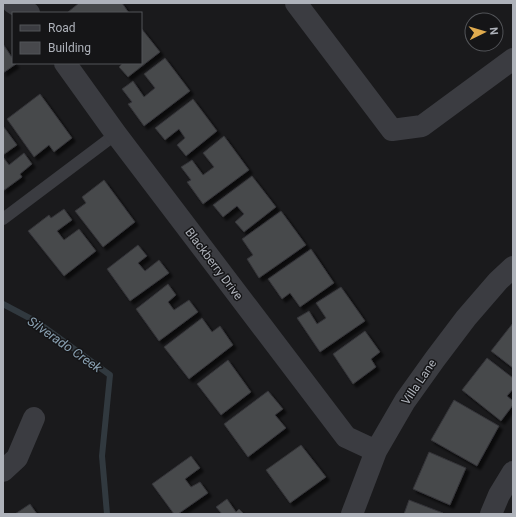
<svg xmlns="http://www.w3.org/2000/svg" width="516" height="517" viewBox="0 0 516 517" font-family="Roboto,sans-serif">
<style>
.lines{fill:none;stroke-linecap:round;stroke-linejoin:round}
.stream{stroke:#31393f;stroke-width:6}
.building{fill:#47484c;stroke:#343438;filter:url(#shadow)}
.lane{stroke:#3b3c41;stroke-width:12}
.street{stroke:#3b3c41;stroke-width:22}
.labels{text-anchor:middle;stroke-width:3;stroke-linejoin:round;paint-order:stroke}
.street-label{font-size:12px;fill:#aeb2ba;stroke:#151517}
.water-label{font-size:13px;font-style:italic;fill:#89a0b1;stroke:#151517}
</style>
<defs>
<filter id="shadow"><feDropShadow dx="3.5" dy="3.5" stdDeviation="1" flood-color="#0009"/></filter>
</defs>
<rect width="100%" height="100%" fill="#1a1a1c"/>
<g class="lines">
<path class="stream" d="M 3,304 L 37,322 L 110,375 L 102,456 L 107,514"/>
</g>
<path class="building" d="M 79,3 L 122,3 L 129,13 L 69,13 L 68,12 Z
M 141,28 L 160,52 L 128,77 L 119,67 L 123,63 L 141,63 Z
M 3,44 L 13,59 L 13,63 L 16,64 L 3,73 Z
M 165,58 L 190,91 L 144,126 L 128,104 L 132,102 L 122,89 L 133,81 L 144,97 L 155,88 L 144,74 Z
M 40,94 L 72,138 L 54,152 L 49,145 L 34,157 L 7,119 Z
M 193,99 L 217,131 L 186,156 L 177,145 L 185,138 L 179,129 L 165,140 L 155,128 Z
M 3,126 L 17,145 L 3,155 Z
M 224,136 L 249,170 L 203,204 L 187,182 L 191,180 L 181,167 L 192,160 L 203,175 L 214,167 L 203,153 Z
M 24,153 L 32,164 L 20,174 L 22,177 L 3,191 L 3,157 L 9,165 Z
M 252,176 L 276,207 L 244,232 L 235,222 L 244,214 L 237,206 L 223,217 L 213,205 Z
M 104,180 L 135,222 L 103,247 L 75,211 L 86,203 L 82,197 Z
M 64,209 L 72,220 L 57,231 L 64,240 L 79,229 L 96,251 L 64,276 L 28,231 L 49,215 L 51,218 Z
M 281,211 L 306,245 L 259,278 L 247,259 L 253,255 L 242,239 Z
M 138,245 L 147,256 L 138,263 L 145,271 L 159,260 L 169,273 L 130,301 L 107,269 Z
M 311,249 L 334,283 L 300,307 L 290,293 L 282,299 L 268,279 Z
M 168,284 L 176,295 L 168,302 L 174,310 L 189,300 L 198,312 L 159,341 L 136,309 Z
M 341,287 L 365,321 L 320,352 L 297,318 L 309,311 L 317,324 L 326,318 L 316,303 Z
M 202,318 L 212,332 L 220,326 L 233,345 L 189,379 L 164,347 Z
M 513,323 L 513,368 L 491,351 Z
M 365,331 L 380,352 L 371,359 L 376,367 L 353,384 L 333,354 Z
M 487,358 L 513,378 L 513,389 L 507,396 L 513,401 L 513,405 L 501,421 L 462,390 Z
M 228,360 L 251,392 L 221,415 L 197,384 Z
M 268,391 L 283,409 L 275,415 L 286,428 L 248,457 L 224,424 Z
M 454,400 L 499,426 L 477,466 L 431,440 Z
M 301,445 L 326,477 L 290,503 L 266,470 Z
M 429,452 L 466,468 L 450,505 L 413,489 Z
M 191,456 L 200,468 L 185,479 L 191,487 L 200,482 L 208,493 L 178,514 L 174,514 L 152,484 Z
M 227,499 L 236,512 L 239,509 L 244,514 L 222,514 L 216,507 Z
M 409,500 L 443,513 L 443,514 L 404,514 Z
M 30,504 L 37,514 L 15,514 Z"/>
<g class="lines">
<path class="lane" d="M 3,219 L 116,134"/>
<path class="street" d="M 13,3 L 29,13
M 296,3 L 392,130 L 422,126 L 513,59
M 65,63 L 116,134 L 346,437 L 376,451
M 3,471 L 17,458 L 34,418
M 352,514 L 376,451 L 405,401 L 435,359 L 466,318 L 498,281 L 513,267
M 491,514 L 499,495 L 513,472"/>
</g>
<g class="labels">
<g class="street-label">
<text transform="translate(214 264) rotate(53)" y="4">Blackberry Drive</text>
<text transform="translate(419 382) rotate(-56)" y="4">Villa Lane</text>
</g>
<g class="water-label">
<text transform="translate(65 344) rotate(35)" y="5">Silverado Creek</text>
</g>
</g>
<rect width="516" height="517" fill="none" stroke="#aeb2ba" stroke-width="8"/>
<rect x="12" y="12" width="130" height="52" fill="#151517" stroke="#525458"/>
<rect x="20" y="25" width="20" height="6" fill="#3b3c41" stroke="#525458"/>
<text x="48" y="32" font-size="12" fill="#aeb2ba">Road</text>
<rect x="20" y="42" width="20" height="12" fill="#47484c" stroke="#525458"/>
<text x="48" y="52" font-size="12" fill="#aeb2ba">Building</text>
<g transform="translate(484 32) rotate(85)"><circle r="19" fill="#151517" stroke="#525458"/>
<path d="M0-3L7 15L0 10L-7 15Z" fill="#e0ab4e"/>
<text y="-6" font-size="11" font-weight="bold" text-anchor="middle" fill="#aeb2ba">N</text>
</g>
</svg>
